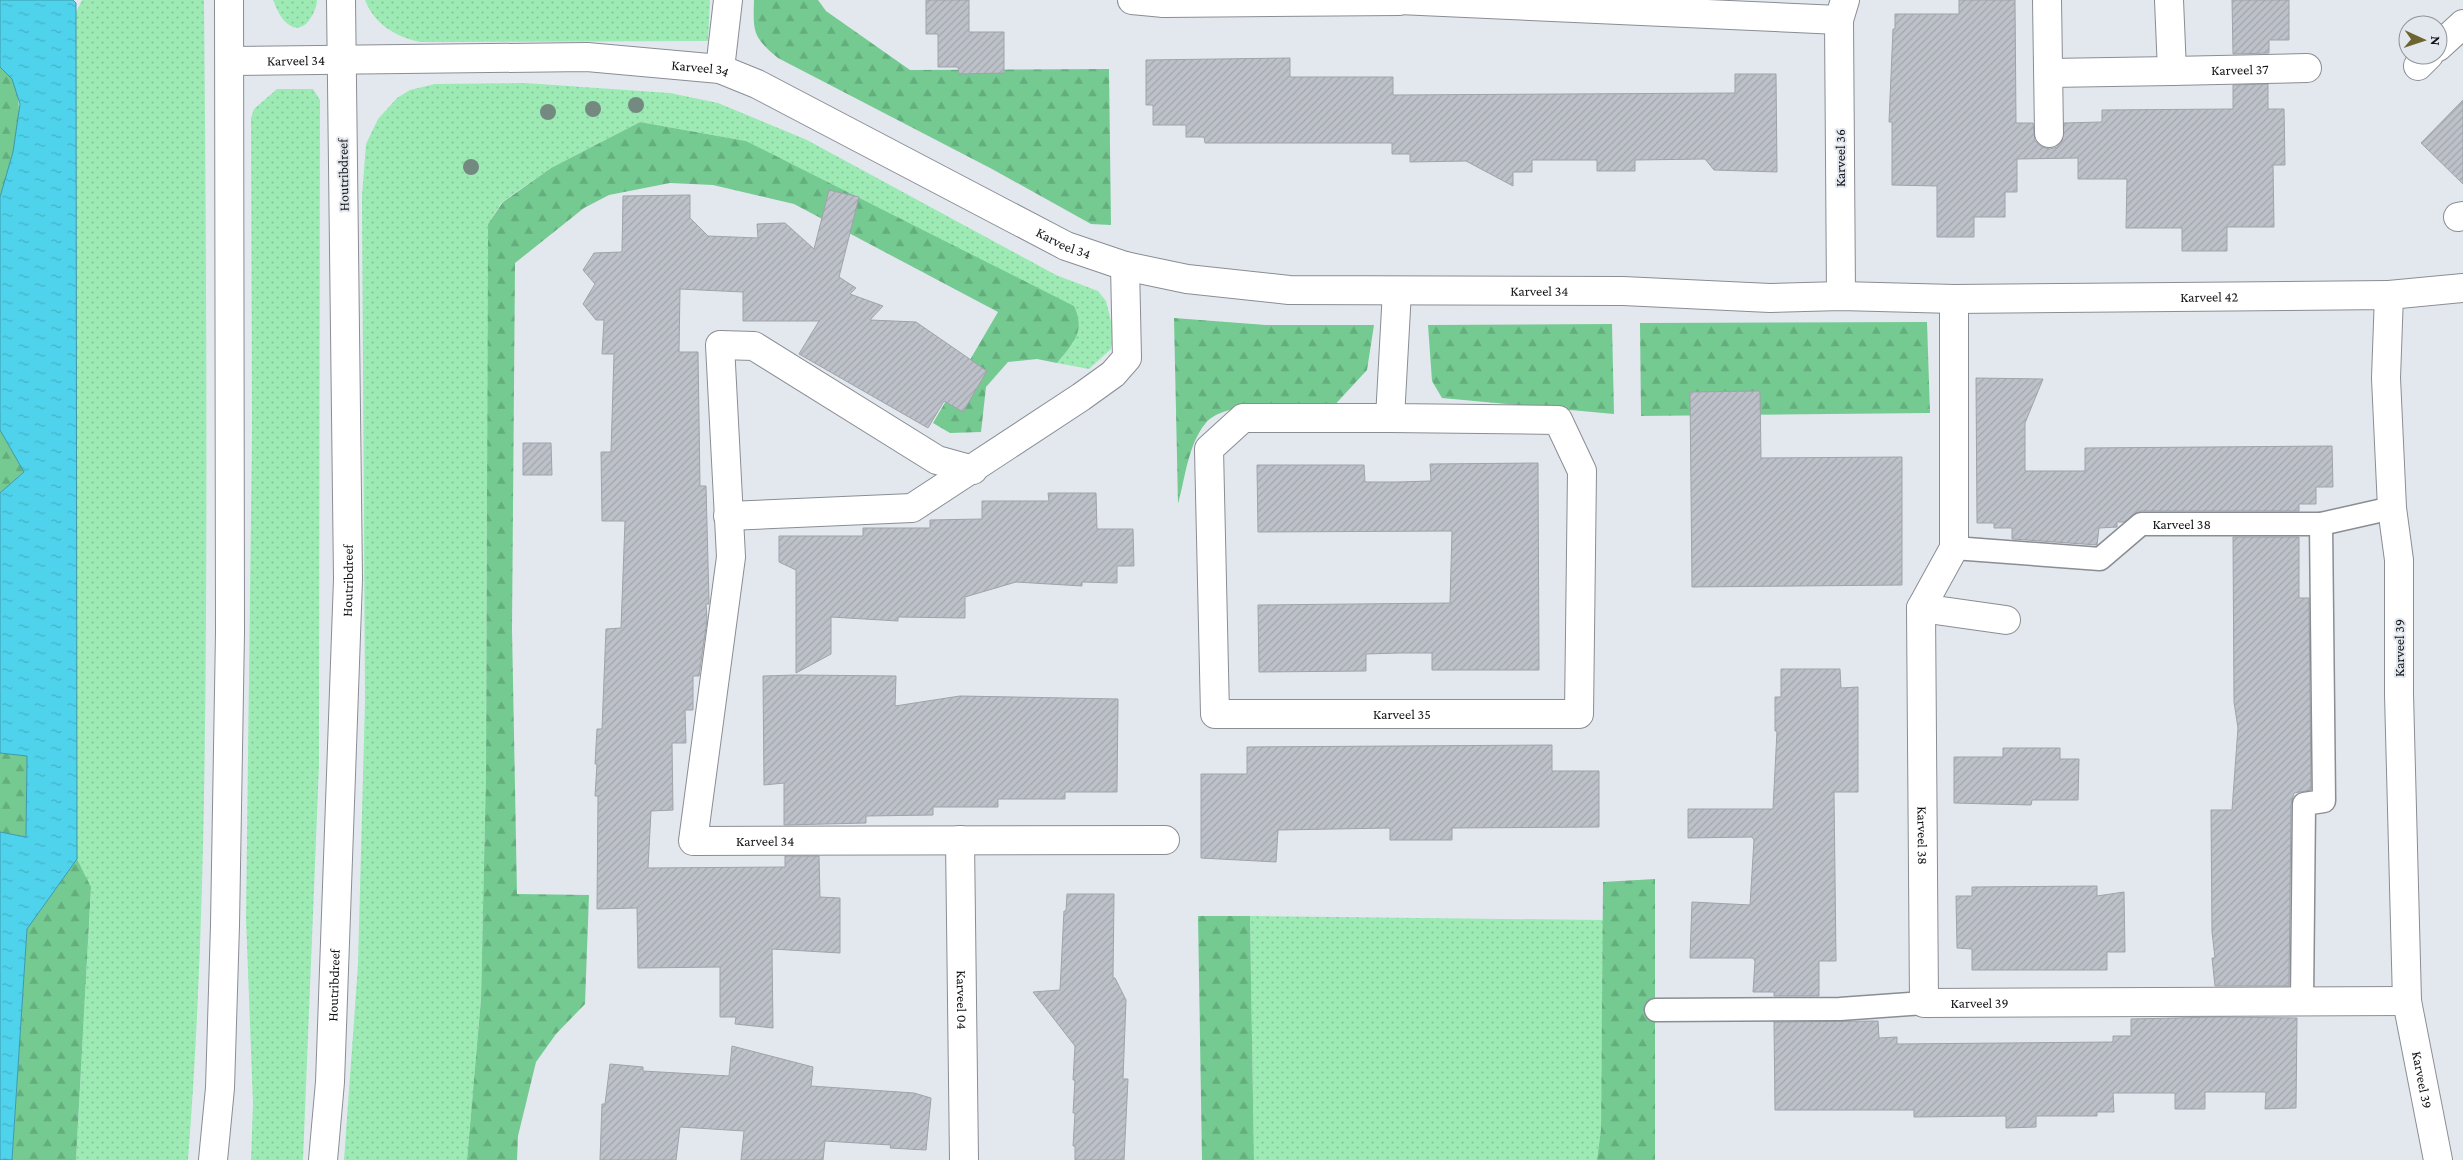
<svg xmlns="http://www.w3.org/2000/svg" width="2463" height="1160" viewBox="0 0 2463 1160" font-family="'Crimson Pro',serif">
<style>
.green{fill:url(#green-dots)}
.forest{fill:url(#forest-firs)}
.water{fill:url(#water-ripples);stroke:#3d99ab}
.building{fill:url(#building-hatch);stroke:#9fa3aa}
.lines{fill:none;stroke-linecap:round;stroke-linejoin:round}
.pedestrian-casing{stroke:#8a8d94;stroke-width:25}
.minor-casing{stroke:#8a8d94;stroke-width:30}
.tertiary-casing{stroke:#8a8d94;stroke-width:30}
.secondary-casing{stroke:#8a8d94;stroke-width:30}
.pedestrian{stroke:#fff;stroke-width:22}
.minor{stroke:#fff;stroke-width:28}
.tertiary{stroke:#fff;stroke-width:28}
.secondary{stroke:#fff;stroke-width:28}
.tree{fill:#748a80}
.labels{text-anchor:middle;stroke-width:4;stroke-linejoin:round;paint-order:stroke}
.street-label{font-size:14px;fill:#131417;stroke:#e3e8ef}
</style>
<defs>
<pattern id="green-dots" width="8" height="8" patternUnits="userSpaceOnUse" patternTransform="scale(1.25)"><rect width="8" height="8" fill="#9deab5"/><path d="M2 2h.1M6 6h.1" fill="none" stroke="#86c89b" stroke-width="1.8" stroke-linecap="round"/></pattern>
<pattern id="forest-firs" width="22" height="20" patternUnits="userSpaceOnUse" patternTransform="scale(1.25)"><rect width="22" height="20" fill="#74ca91"/><path d="M5 1l3.5 6h-7zM16 11l3.5 6h-7z" fill="#64ad7c"/></pattern>
<pattern id="water-ripples" width="26" height="14" patternUnits="userSpaceOnUse" patternTransform="scale(1.25)"><rect width="26" height="14" fill="#4fd2eb"/><path d="M2 4q2-2 4 0t4 0M15 11q2-2 4 0t4 0" fill="none" stroke="#44b3c9"/></pattern>
<pattern id="building-hatch" width="6" height="6" patternUnits="userSpaceOnUse" patternTransform="scale(1.25)"><rect width="6" height="6" fill="#bdc1c9"/><path d="M-1 1l2-2M0 6l6-6M5 7l2-2" fill="none" stroke="#a2a5ac"/></pattern>
</defs>
<rect width="100%" height="100%" fill="#e3e8ef"/>
<path class="green" d="M 82,0 L 204,0 C 206,206 207,412 206,618 C 205,799 202,980 188,1160 L 76,1160 L 91,888 L 77,859 L 76,12 Z
M 273,0 L 317,0 C 317,11 305,34 291,26 C 281,21 277,9 273,0 Z
M 365,0 L 710,0 L 708,41 L 420,42 C 396,37 374,24 365,0 Z
M 524,83 L 670,93 L 718,103 L 807,140 L 1056,275 L 1098,291 L 1106,301 L 1114,333 L 1111,349 L 1089,369 L 1057,363 L 1074,342 L 746,141 L 640,122 L 551,168 L 502,202 L 488,224 L 486,772 L 481,999 L 467,1160 L 344,1160 L 358,965 L 365,701 L 362,196 L 366,144 L 378,119 L 397,98 L 410,90 L 435,84 Z
M 277,89 L 313,89 L 320,100 L 319,765 L 303,1160 L 251,1160 L 253,1104 L 246,918 L 252,434 L 251,118 L 254,109 Z
M 1250,916 L 1603,920 L 1601,1129 L 1597,1160 L 1254,1160 Z"/>
<path class="forest" d="M 754,0 L 818,0 L 826,11 L 910,70 L 1109,69 L 1111,225 L 1091,224 L 992,169 L 778,58 C 753,37 753,33 754,0 Z
M 0,67 C 36,87 12,167 0,197 Z
M 640,122 L 746,141 L 1074,306 C 1086,332 1073,343 1057,363 L 1037,359 L 1008,362 L 986,387 L 981,432 L 950,433 L 933,423 L 998,312 L 794,204 L 713,185 L 670,183 L 609,195 L 584,208 L 515,263 L 512,629 L 517,894 L 589,895 L 585,1004 L 556,1034 L 536,1062 L 518,1136 L 517,1160 L 467,1160 L 481,999 L 486,772 L 488,224 L 503,202 L 551,168 Z
M 1174,318 L 1266,325 L 1374,325 L 1367,370 L 1330,410 C 1298,408 1227,397 1205,424 C 1188,445 1185,479 1178,504 Z
M 1927,322 L 1930,413 L 1641,416 L 1640,323 Z
M 1612,324 L 1614,414 L 1442,398 L 1432,381 L 1428,325 Z
M 0,430 L 24,472 L 0,493 Z
M 0,753 L 27,756 L 26,837 L 0,832 Z
M 77,859 L 91,887 L 76,1160 L 12,1160 L 27,929 Z
M 1655,879 L 1655,1160 L 1597,1160 L 1601,1129 L 1603,882 Z
M 1198,916 L 1250,916 L 1254,1160 L 1202,1160 Z"/>
<path class="water" d="M 0,0 L 73,0 L 76,3 L 76,12 L 77,859 L 27,929 L 12,1160 L 0,1160 L 0,832 L 26,837 L 27,756 L 0,753 L 0,493 L 24,472 L 0,430 L 0,197 L 13,152 L 20,104 L 12,79 L 0,67 Z"/>
<path class="building" d="M 926,0 L 969,0 L 969,32 L 1004,32 L 1004,73 L 959,74 L 958,67 L 938,67 L 938,34 L 926,34 Z
M 1959,0 L 2015,0 L 2016,123 L 2033,123 L 2035,141 L 2042,147 L 2050,149 L 2057,147 L 2062,141 L 2064,123 L 2102,122 L 2102,110 L 2233,109 L 2233,85 L 2268,84 L 2268,109 L 2284,109 L 2285,165 L 2273,165 L 2274,227 L 2227,227 L 2227,251 L 2182,251 L 2182,228 L 2126,228 L 2127,179 L 2078,179 L 2078,158 L 2017,159 L 2017,192 L 2005,192 L 2005,217 L 1974,217 L 1974,237 L 1937,237 L 1937,186 L 1892,185 L 1892,122 L 1889,122 L 1893,29 L 1895,29 L 1895,14 L 1959,14 Z
M 2232,0 L 2289,0 L 2289,40 L 2269,40 L 2269,53 L 2233,54 Z
M 1290,58 L 1290,77 L 1393,77 L 1393,95 L 1735,93 L 1735,74 L 1776,74 L 1777,172 L 1714,170 L 1705,159 L 1635,160 L 1635,171 L 1597,171 L 1597,160 L 1532,160 L 1532,172 L 1513,172 L 1513,186 L 1466,161 L 1410,162 L 1410,154 L 1392,154 L 1392,143 L 1205,143 L 1204,137 L 1186,137 L 1186,125 L 1153,125 L 1153,105 L 1146,105 L 1146,60 Z
M 2463,100 L 2463,184 L 2421,143 Z
M 829,190 L 859,197 L 839,277 L 856,288 L 850,294 L 883,306 L 870,320 L 916,322 L 987,371 L 963,412 L 944,401 L 928,428 L 799,354 L 819,321 L 743,321 L 743,292 L 680,289 L 679,352 L 698,352 L 700,486 L 706,486 L 709,601 L 709,604 L 706,604 L 707,620 L 699,676 L 693,676 L 693,710 L 685,710 L 686,743 L 672,743 L 673,810 L 651,811 L 648,868 L 785,867 L 785,856 L 819,856 L 820,897 L 840,898 L 840,953 L 772,949 L 773,1028 L 735,1024 L 736,1017 L 720,1017 L 720,967 L 638,968 L 637,908 L 597,909 L 598,796 L 595,796 L 597,764 L 595,764 L 597,729 L 602,729 L 606,629 L 621,628 L 625,521 L 602,521 L 601,452 L 611,452 L 614,354 L 602,354 L 604,320 L 596,320 L 583,304 L 595,284 L 583,270 L 594,253 L 622,252 L 623,196 L 690,195 L 690,218 L 708,236 L 758,238 L 757,224 L 785,223 L 814,249 Z
M 1976,378 L 2043,379 L 2025,423 L 2025,471 L 2085,471 L 2085,448 L 2332,446 L 2333,487 L 2316,487 L 2316,504 L 2299,504 L 2299,511 L 2140,511 L 2124,522 L 2117,522 L 2117,527 L 2099,528 L 2097,545 L 2012,539 L 2012,528 L 1994,528 L 1994,523 L 1977,523 Z
M 1760,391 L 1761,458 L 1902,457 L 1902,585 L 1692,587 L 1690,392 Z
M 523,443 L 551,443 L 552,475 L 523,475 Z
M 1538,463 L 1539,670 L 1432,670 L 1432,653 L 1399,653 L 1366,654 L 1366,671 L 1259,672 L 1258,605 L 1450,603 L 1452,531 L 1258,532 L 1257,465 L 1364,465 L 1365,482 L 1398,482 L 1431,481 L 1430,464 Z
M 1048,493 L 1096,493 L 1097,529 L 1133,529 L 1134,566 L 1117,566 L 1117,583 L 1082,582 L 1082,586 L 1016,582 L 965,597 L 965,618 L 898,617 L 898,621 L 831,617 L 831,654 L 796,673 L 796,570 L 779,562 L 779,536 L 863,536 L 863,528 L 930,528 L 930,520 L 982,519 L 982,501 L 1049,501 Z
M 2233,537 L 2299,537 L 2299,598 L 2309,598 L 2311,790 L 2294,793 L 2291,804 L 2289,986 L 2215,986 L 2212,958 L 2215,958 L 2212,932 L 2211,810 L 2232,810 L 2238,728 L 2234,702 Z
M 1781,669 L 1840,669 L 1841,688 L 1858,687 L 1858,792 L 1834,792 L 1836,961 L 1819,961 L 1819,996 L 1774,996 L 1774,992 L 1753,992 L 1755,961 L 1753,958 L 1690,958 L 1692,902 L 1750,905 L 1754,840 L 1752,837 L 1688,838 L 1688,809 L 1773,809 L 1777,731 L 1775,731 L 1775,697 L 1781,697 Z
M 796,675 L 896,676 L 895,706 L 960,696 L 1118,699 L 1117,792 L 1065,792 L 1065,799 L 998,799 L 998,807 L 933,807 L 933,815 L 866,816 L 866,823 L 784,825 L 784,783 L 764,785 L 763,676 Z
M 1552,745 L 1552,771 L 1599,771 L 1599,827 L 1452,828 L 1452,840 L 1390,840 L 1390,828 L 1278,830 L 1276,862 L 1201,858 L 1201,774 L 1247,774 L 1247,747 Z
M 2003,748 L 2060,748 L 2060,759 L 2079,759 L 2078,800 L 2032,800 L 2031,805 L 1954,803 L 1954,757 L 2003,757 Z
M 2097,886 L 2097,896 L 2124,892 L 2125,952 L 2107,952 L 2107,970 L 1972,970 L 1972,949 L 1957,948 L 1956,896 L 1972,896 L 1972,887 Z
M 1067,894 L 1114,894 L 1113,978 L 1115,978 L 1126,1000 L 1123,1079 L 1128,1079 L 1124,1160 L 1075,1160 L 1075,1146 L 1073,1146 L 1075,1113 L 1073,1113 L 1075,1080 L 1073,1080 L 1075,1046 L 1033,992 L 1060,990 L 1064,911 L 1066,911 Z
M 2217,1017 L 2297,1018 L 2296,1108 L 2265,1109 L 2266,1092 L 2205,1092 L 2205,1109 L 2175,1109 L 2175,1093 L 2113,1093 L 2114,1112 L 2097,1112 L 2097,1116 L 2036,1116 L 2036,1127 L 2006,1128 L 2006,1116 L 1914,1117 L 1914,1110 L 1775,1110 L 1774,1022 L 1878,1021 L 1879,1038 L 1897,1037 L 1897,1044 L 2113,1042 L 2113,1036 L 2131,1036 L 2131,1019 Z
M 732,1046 L 813,1067 L 811,1086 L 914,1093 L 931,1098 L 926,1150 L 890,1148 L 891,1145 L 825,1141 L 823,1160 L 741,1160 L 744,1131 L 680,1127 L 676,1160 L 600,1160 L 602,1104 L 605,1104 L 610,1064 L 643,1067 L 643,1071 L 729,1076 Z"/>
<g class="lines">
<defs>
<g id="pedestrian">
<path id="s1" d="M 1954,548 L 2100,559 L 2141,524 L 2321,524 L 2392,508"/>
<path d="M 2302,1001 L 2304,804 L 2324,801 L 2321,524"/>
<path d="M 1656,1010 L 1840,1009 L 1924,1003"/>
</g>
<g id="minor">
<path d="M 1132,0 L 1164,3"/>
<path d="M 1164,0 L 1164,3 L 1399,1"/>
<path d="M 1399,0 L 1839,20"/>
<path d="M 2047,0 L 2049,133"/>
<path id="s2" d="M 2169,0 L 2172,71 L 2307,68"/>
<path d="M 2438,47 L 2463,24"/>
<path d="M 2418,66 L 2429,55"/>
<path d="M 720,69 L 728,0"/>
<path d="M 2049,73 L 2172,71"/>
<path d="M 2458,217 L 2463,216"/>
<path d="M 2389,295 L 2463,288"/>
<path id="s3" d="M 1954,299 L 1954,548 L 1921,608 L 1924,1003 L 2407,1001"/>
<path id="s4" d="M 1390,418 L 1243,418 L 1209,449 L 1215,714 L 1579,714 L 1582,471 L 1558,420 L 1390,418 L 1397,291"/>
<path id="s5" d="M 973,470 L 937,460 L 754,346 L 720,345 L 731,557 L 693,841 L 1165,840"/>
<path d="M 728,516 L 912,508 L 1081,397 L 1113,374 L 1127,358 L 1125,266"/>
<path d="M 1921,608 L 2006,620"/>
<path id="s6" d="M 960,840 L 964,1160"/>
</g>
<g id="tertiary">
<path id="s7" d="M 230,61 L 587,57 L 720,69 L 757,84 L 1066,246 L 1125,266 L 1187,279 L 1289,290 L 1623,291 L 1770,298 L 1841,296 L 1954,299 L 2389,295 L 2386,378 L 2392,508 L 2399,560 L 2399,694 L 2407,1001 L 2438,1160"/>
<path d="M 1841,296 L 1839,20 L 1845,0"/>
</g>
<g id="secondary">
<path d="M 213,1160 L 220,1088 L 225,925 L 230,632 L 229,0"/>
<path id="s8" d="M 323,1160 L 330,1082 L 348,579 L 341,0"/>
</g>
</defs>
<use href="#pedestrian" class="pedestrian-casing"/>
<use href="#minor" class="minor-casing"/>
<use href="#tertiary" class="tertiary-casing"/>
<use href="#secondary" class="secondary-casing"/>
<use href="#pedestrian" class="pedestrian"/>
<use href="#minor" class="minor"/>
<use href="#tertiary" class="tertiary"/>
<use href="#secondary" class="secondary"/>
</g>
<g class="tree">
<circle cx="636" cy="105" r="8"/>
<circle cx="593" cy="109" r="8"/>
<circle cx="548" cy="112" r="8"/>
<circle cx="471" cy="167" r="8"/>
</g>
<g class="labels">
<g class="street-label">
<text dy="5" stroke="none"><textPath href="#s7" startOffset="66">Karveel 34</textPath></text>
<text dy="5" stroke="none"><textPath href="#s7" startOffset="471">Karveel 34</textPath></text>
<text dy="5" stroke="none"><textPath href="#s2" startOffset="139">Karveel 37</textPath></text>
<text transform="translate(1840 158) rotate(-90)" y="5">Karveel 36</text>
<text transform="translate(343 175) rotate(-91)" y="5">Houtribdreef</text>
<text dy="5" stroke="none"><textPath href="#s7" startOffset="876">Karveel 34</textPath></text>
<text dy="5" stroke="none"><textPath href="#s7" startOffset="1358">Karveel 34</textPath></text>
<text dy="5" stroke="none"><textPath href="#s7" startOffset="2028">Karveel 42</textPath></text>
<text dy="5" stroke="none"><textPath href="#s1" startOffset="241">Karveel 38</textPath></text>
<text dy="5" stroke="none"><textPath href="#s8" startOffset="580">Houtribdreef</textPath></text>
<text transform="translate(2399 648) rotate(-90)" y="5">Karveel 39</text>
<text dy="5" stroke="none"><textPath href="#s4" startOffset="645">Karveel 35</textPath></text>
<text dy="5" stroke="none"><textPath href="#s3" startOffset="545">Karveel 38</textPath></text>
<text dy="5" stroke="none"><textPath href="#s5" startOffset="858">Karveel 34</textPath></text>
<text dy="5" stroke="none"><textPath href="#s8" startOffset="175">Houtribdreef</textPath></text>
<text dy="5" stroke="none"><textPath href="#s6" startOffset="160">Karveel 04</textPath></text>
<text dy="5" stroke="none"><textPath href="#s3" startOffset="768">Karveel 39</textPath></text>
<text dy="5" stroke="none"><textPath href="#s7" startOffset="2995">Karveel 39</textPath></text>
</g>
</g>
<g transform="translate(2423 40) rotate(93)"><circle r="24" fill="#e3e8ef" stroke="#909399"/>
<path d="M0-4L9 19L0 12L-9 19Z" fill="#6d6531"/>
<text y="-8" font-size="14" font-weight="bold" text-anchor="middle" fill="#131417">N</text>
</g>
</svg>
